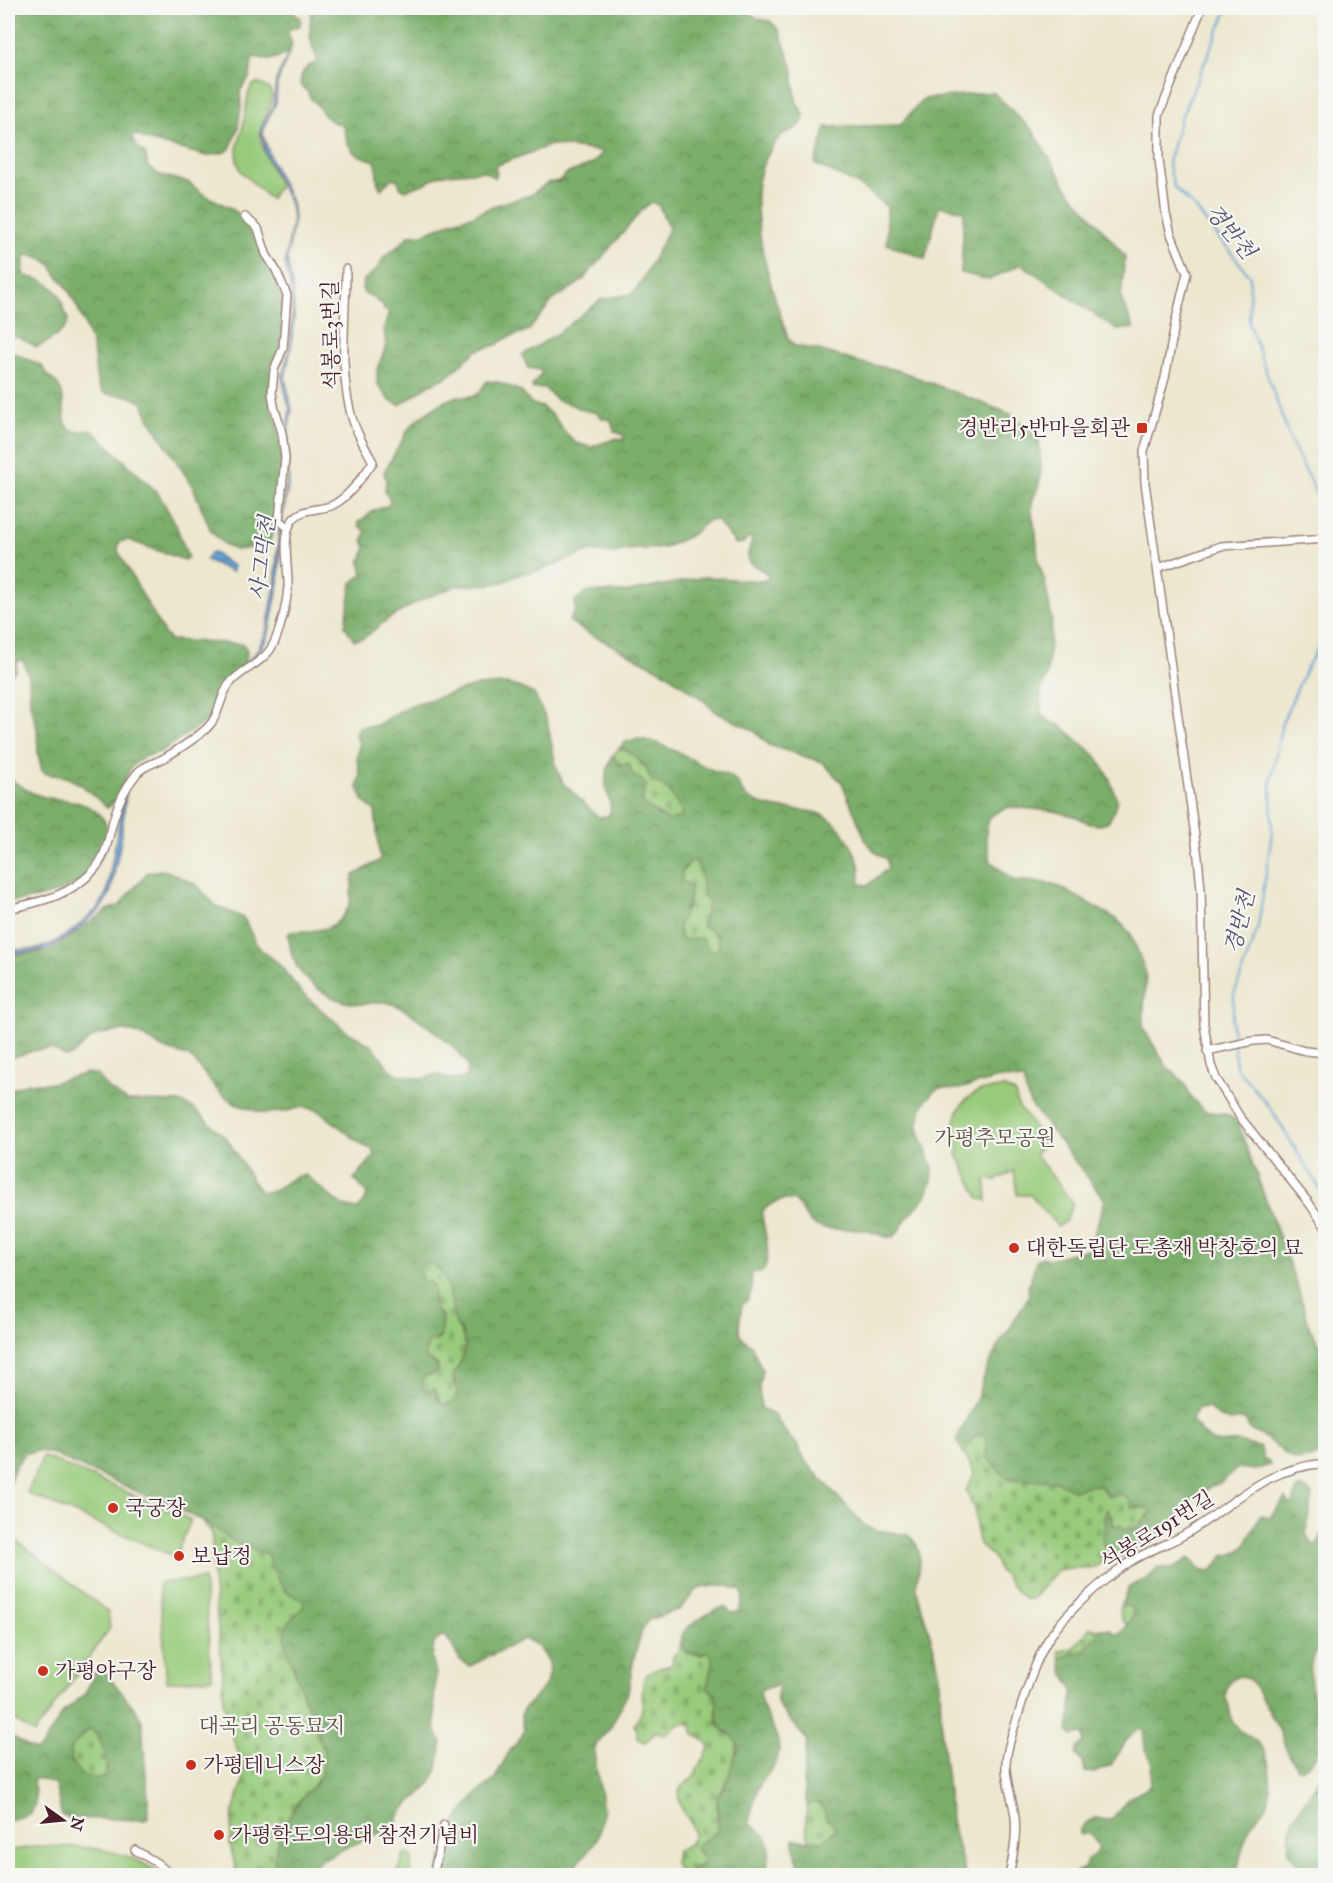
<svg xmlns="http://www.w3.org/2000/svg" width="1333" height="1883" viewBox="0 0 1333 1883" font-family="'IM FELL Great Primer','Noto Serif KR',serif">
<style>
.forest{fill:url(#forest-crowns);stroke:#62664a;stroke-width:1.5;fill-rule:evenodd}
.cemetery{fill:url(#cemetery-stones);stroke:#717452;stroke-width:1.5}
.green{fill:#98ca7a;stroke:#717452;stroke-width:1.5}
.water{fill:url(#water-waves);stroke:#566080;stroke-width:1.5}
.lines{fill:none;stroke-linecap:round;stroke-linejoin:round}
.stream{stroke:#62a1d4;stroke-width:2}
.minor-casing{stroke:#9b837c;stroke-width:10}
.minor{stroke:#fff;stroke-width:7}
.poi-dot{fill:#c8321e;stroke:#f6f6f2;stroke-width:2}
.labels{text-anchor:middle;stroke-width:4.5;stroke-linejoin:round;paint-order:stroke}
.street-label{font-size:21px;fill:#4a1f2b;stroke:#f6f6f2}
.poi-label{font-size:21px;fill:#4a1f2b;stroke:#f6f6f2;text-anchor:start}
.park-label{font-size:21px;fill:#615243;stroke:#f6f6f2}
.water-label{font-size:22px;font-style:italic;fill:#54536f;stroke:#f6f6f2}
</style>
<defs>
<pattern id="forest-crowns" width="20" height="18" patternUnits="userSpaceOnUse" patternTransform="scale(1.5)"><rect width="20" height="18" fill="#7aae6a"/><path d="M2 6a3 3 0 1 1 6 0M12 15a3 3 0 1 1 6 0" fill="none" stroke="#668d57"/></pattern>
<pattern id="cemetery-stones" width="16" height="16" patternUnits="userSpaceOnUse" patternTransform="scale(1.5)"><rect width="16" height="16" fill="#98ca7a"/><path d="M2 7V4a2 2 0 0 1 4 0v3zM10 15v-3a2 2 0 0 1 4 0v3z" fill="#84ad6a"/></pattern>
<pattern id="water-waves" width="16" height="10" patternUnits="userSpaceOnUse" patternTransform="scale(1.5)"><rect width="16" height="10" fill="#62a1d4"/><path d="M0 5q4-4 8 0t8 0" fill="none" stroke="#5383ac"/></pattern>
</defs>
<rect width="100%" height="100%" fill="#f6f6f2"/>
<filter id="ink" filterUnits="userSpaceOnUse"><feTurbulence type="fractalNoise" baseFrequency=".0167" numOctaves="2"/><feDisplacementMap in="SourceGraphic" scale="12" xChannelSelector="R" yChannelSelector="G"/><feConvolveMatrix kernelMatrix="1 2 1 2 8 2 1 2 1" color-interpolation-filters="sRGB"/></filter>
<filter id="wash" filterUnits="userSpaceOnUse"><feTurbulence type="fractalNoise" baseFrequency=".008" numOctaves="4" result="noise"/><feDisplacementMap in="SourceGraphic" scale="24" xChannelSelector="R" yChannelSelector="G"/><feGaussianBlur stdDeviation="1.35" result="paint"/><feColorMatrix in="noise" values="0 0 0 0 0 0 0 0 0 0 0 0 0 0 0 0 0 1.4 0 .05"/><feComposite in="paint" operator="in"/></filter>
<g filter="url(#wash)">
<rect width="100%" height="100%" fill="#ece7cd"/>
<path class="forest" d="M 8,8 L 298,8 L 295,10 L 296,16 L 301,17 L 300,26 L 287,30 L 292,44 L 289,54 L 269,60 L 256,57 L 252,59 L 250,76 L 240,91 L 241,107 L 238,128 L 230,149 L 225,152 L 207,156 L 150,141 L 135,134 L 132,138 L 138,148 L 145,153 L 148,167 L 160,175 L 188,182 L 203,194 L 232,209 L 254,226 L 273,271 L 282,302 L 283,314 L 281,346 L 269,394 L 270,405 L 277,422 L 282,455 L 276,524 L 269,543 L 258,547 L 236,550 L 224,544 L 211,531 L 193,487 L 150,420 L 143,403 L 129,396 L 105,394 C 92,384 97,360 92,345 C 87,329 76,302 67,288 C 62,280 54,274 51,264 L 38,257 L 25,255 L 23,274 C 30,279 39,278 45,282 C 55,288 62,297 63,308 C 64,312 68,316 68,320 C 68,331 46,343 37,347 L 18,337 L 8,336 Z
M 312,8 L 734,8 L 735,13 L 744,9 L 759,19 L 770,21 L 779,30 L 793,69 L 796,101 L 804,115 C 802,133 789,127 779,138 C 773,143 768,155 764,162 C 743,205 773,295 788,338 L 795,346 L 819,350 L 857,362 L 898,370 L 1010,414 L 1032,430 L 1039,441 L 1041,470 L 1039,484 L 1032,502 L 1032,513 L 1036,534 L 1038,560 L 1045,582 L 1052,621 L 1047,674 L 1040,695 L 1042,715 L 1049,721 L 1060,725 L 1096,756 L 1109,777 L 1117,800 L 1114,811 L 1109,821 L 1100,825 L 1090,824 L 1077,817 L 1054,811 L 1010,807 L 999,811 L 990,817 L 987,826 L 986,838 L 991,862 C 1000,867 1005,876 1014,880 L 1054,884 L 1117,919 L 1131,934 L 1146,973 L 1143,1028 L 1167,1067 L 1184,1082 L 1192,1098 L 1199,1106 L 1205,1111 L 1226,1114 L 1237,1121 L 1298,1288 L 1310,1329 L 1325,1353 L 1325,1455 L 1297,1460 L 1288,1456 L 1263,1436 L 1251,1431 L 1244,1419 L 1229,1421 L 1216,1415 L 1209,1408 L 1198,1408 L 1192,1420 C 1193,1423 1209,1440 1212,1441 C 1219,1445 1229,1441 1237,1442 C 1245,1443 1253,1446 1261,1448 L 1263,1460 L 1268,1460 L 1270,1465 L 1255,1470 L 1238,1468 L 1220,1483 L 1212,1486 L 1192,1499 L 1177,1515 L 1169,1530 L 1146,1537 L 1134,1550 L 1124,1556 C 1104,1548 1096,1550 1106,1524 L 1103,1518 L 1104,1513 L 1108,1510 L 1113,1525 L 1121,1525 L 1124,1529 L 1138,1526 L 1152,1512 L 1140,1507 L 1132,1508 L 1114,1495 L 1107,1495 L 1102,1488 L 1087,1486 L 1075,1491 L 1056,1481 L 1008,1479 L 998,1470 L 987,1457 L 985,1435 L 973,1438 L 971,1443 C 966,1446 961,1447 957,1443 L 956,1440 L 978,1396 L 986,1370 L 1002,1339 L 1011,1327 L 1015,1318 L 1022,1308 L 1029,1295 L 1028,1287 L 1037,1259 L 1043,1257 L 1048,1259 L 1089,1249 L 1105,1200 L 1029,1102 L 1023,1080 L 999,1078 L 959,1089 L 939,1088 L 932,1093 L 925,1102 L 921,1111 L 918,1129 L 933,1168 L 932,1180 L 926,1196 L 904,1222 L 897,1234 L 891,1238 C 881,1237 873,1231 863,1230 C 849,1228 821,1232 811,1223 C 804,1217 802,1206 793,1200 C 782,1199 769,1203 762,1212 C 763,1233 774,1254 762,1272 L 751,1272 L 752,1290 L 748,1299 L 742,1305 L 739,1327 L 740,1336 L 751,1345 L 762,1369 L 759,1387 L 761,1408 L 775,1416 L 790,1438 L 798,1446 L 800,1454 L 814,1471 L 865,1526 L 875,1530 L 908,1535 L 915,1542 L 919,1551 L 920,1564 L 916,1588 L 935,1652 L 940,1677 L 941,1726 L 951,1821 L 966,1876 L 890,1875 L 880,1872 L 876,1876 L 799,1875 C 800,1862 792,1848 794,1839 C 809,1842 822,1842 834,1832 L 832,1822 L 826,1819 L 820,1803 L 807,1805 L 803,1782 L 807,1741 C 802,1732 779,1711 777,1702 C 776,1698 778,1691 778,1687 L 776,1685 L 761,1690 C 756,1708 780,1729 779,1751 C 778,1766 765,1775 759,1787 C 756,1795 750,1814 749,1823 C 754,1828 761,1831 765,1836 C 773,1846 769,1865 764,1875 L 690,1875 L 691,1869 L 702,1864 L 703,1856 L 694,1847 L 719,1817 L 717,1798 L 727,1781 L 732,1761 L 738,1750 L 730,1733 L 721,1729 L 719,1725 L 717,1718 L 717,1698 L 707,1687 L 712,1662 L 707,1652 L 697,1655 L 684,1651 C 675,1632 690,1626 703,1617 C 711,1612 716,1607 726,1608 L 732,1613 L 739,1611 L 743,1598 L 742,1591 L 727,1585 L 704,1587 L 696,1590 L 680,1609 L 648,1620 L 642,1631 L 634,1657 L 628,1693 L 610,1728 L 596,1745 L 594,1752 L 603,1810 L 599,1834 L 594,1844 L 568,1875 L 437,1875 L 451,1827 L 477,1793 L 494,1780 L 509,1752 L 522,1736 L 524,1730 L 521,1717 L 522,1711 L 545,1686 L 550,1671 L 548,1660 L 537,1645 L 524,1639 L 470,1666 C 451,1658 457,1644 443,1635 L 434,1643 L 432,1657 L 436,1674 L 434,1699 L 436,1733 L 442,1743 C 440,1755 438,1770 432,1781 C 423,1797 399,1805 396,1825 C 365,1842 328,1851 301,1875 L 272,1875 C 274,1866 275,1856 276,1847 C 280,1825 301,1796 318,1782 L 324,1752 L 286,1648 C 283,1628 284,1625 299,1612 L 298,1598 C 279,1592 274,1572 267,1554 L 235,1542 L 202,1520 L 50,1453 L 38,1451 L 26,1453 L 15,1466 L 8,1487 L 8,1090 L 28,1083 L 52,1083 L 87,1073 L 97,1075 L 110,1090 L 127,1101 L 179,1102 L 193,1108 L 228,1140 L 253,1182 L 261,1192 C 278,1195 287,1175 305,1175 C 323,1187 334,1207 358,1209 L 365,1201 L 367,1193 L 354,1179 L 375,1155 L 372,1149 L 364,1146 L 318,1110 L 303,1107 L 282,1112 L 263,1113 L 235,1104 L 219,1092 L 195,1062 L 188,1056 L 164,1049 L 143,1036 L 133,1032 L 122,1031 L 101,1034 L 92,1038 L 71,1056 L 66,1057 L 51,1049 L 36,1050 L 8,1059 L 8,954 L 28,954 L 52,950 L 109,909 L 119,906 L 148,872 L 160,870 L 167,871 L 197,885 L 215,905 L 244,918 L 255,942 L 261,950 L 277,962 L 303,994 L 346,1031 L 373,1046 L 388,1067 L 397,1074 L 422,1079 L 438,1074 L 449,1079 L 462,1079 L 467,1075 L 468,1065 C 458,1048 405,1004 385,1002 C 376,1001 367,1005 357,1004 C 332,1002 302,983 293,958 C 290,951 290,943 288,935 L 290,932 C 311,930 332,934 345,913 C 348,908 351,901 351,895 C 352,889 352,883 353,876 L 380,860 L 375,811 L 364,802 L 358,788 L 360,775 L 357,760 L 359,744 L 355,733 L 359,727 L 377,725 L 408,706 L 475,686 L 506,684 L 518,687 L 534,694 L 547,721 L 556,766 L 563,783 L 598,817 L 608,816 C 614,807 608,799 606,788 C 604,781 609,761 613,755 L 620,765 L 629,763 L 638,778 L 642,780 L 643,783 L 647,786 L 642,799 L 642,802 L 660,817 L 681,808 C 665,798 680,790 652,782 L 645,766 L 628,751 L 620,749 C 633,721 692,761 710,769 C 717,772 725,774 731,777 C 738,781 739,785 742,791 C 746,798 754,801 761,804 C 783,813 811,805 831,820 C 843,828 859,856 860,870 C 860,875 859,879 860,884 L 868,885 L 888,868 L 887,860 L 875,852 L 866,841 L 842,783 L 822,762 L 769,745 L 754,731 L 716,712 L 703,700 L 663,671 L 586,632 L 569,621 L 571,617 L 575,613 L 575,601 L 585,592 L 628,592 L 705,577 L 759,581 L 767,580 L 768,574 L 749,562 C 745,553 752,547 752,538 L 748,538 L 743,543 L 736,544 L 716,520 L 709,520 L 691,535 L 664,548 L 625,550 L 611,554 L 592,551 L 534,572 L 523,573 L 503,582 L 492,584 L 456,586 L 421,600 L 388,619 L 364,638 L 354,640 L 345,626 L 352,583 L 363,574 L 360,562 L 366,548 L 363,540 L 366,531 L 359,526 L 359,522 L 373,511 L 389,505 L 390,500 L 385,492 L 386,480 L 384,472 L 408,430 L 419,418 L 445,401 L 458,396 L 466,397 L 477,395 L 487,381 L 498,382 L 521,391 L 530,403 L 542,407 L 553,416 L 565,432 L 576,443 L 591,447 L 617,438 L 624,441 L 623,435 L 614,431 L 611,420 L 602,418 L 595,412 C 580,413 573,402 558,401 L 544,388 L 533,389 L 532,386 L 541,374 L 541,370 L 528,368 L 522,355 L 557,334 L 602,299 L 632,294 L 640,284 L 669,229 L 659,206 L 652,202 L 643,209 L 582,281 L 553,300 L 529,330 L 505,339 L 496,345 L 477,350 L 447,377 L 431,384 L 400,405 L 389,400 L 377,383 L 377,370 L 386,346 L 384,328 L 389,312 L 384,310 L 382,303 L 377,302 L 375,298 L 364,293 L 362,288 L 364,280 L 377,269 L 384,257 L 402,243 L 409,235 L 423,234 L 454,221 L 474,215 L 496,205 L 531,195 L 547,183 L 559,181 L 566,174 L 592,164 L 602,153 L 600,151 L 551,145 L 497,165 L 495,168 L 497,174 L 495,178 L 484,171 L 447,174 L 438,176 L 424,184 L 406,190 L 400,187 L 398,180 L 392,178 L 381,189 C 374,181 379,170 375,161 L 355,154 L 347,142 L 343,126 C 338,123 333,123 329,120 C 321,113 319,104 310,98 L 308,92 L 301,86 C 299,77 304,65 315,64 L 317,58 C 308,39 309,28 312,8 ZM 691,861 L 696,861 L 698,865 L 703,897 L 706,899 L 707,908 L 702,926 L 718,936 L 705,942 L 701,938 L 693,938 L 684,911 C 691,903 688,896 691,887 L 684,868 ZM 443,1276 L 456,1324 L 462,1333 L 465,1344 L 463,1356 L 453,1377 L 457,1387 L 438,1400 L 435,1389 L 433,1388 L 429,1391 L 428,1375 L 436,1373 L 439,1367 L 427,1359 L 436,1340 L 441,1336 L 442,1315 L 438,1313 L 433,1299 L 434,1289 L 430,1282 Z
M 993,92 L 1033,131 L 1068,189 L 1125,256 L 1121,298 L 1134,328 L 1117,330 L 1021,264 L 989,280 L 961,273 L 964,211 L 939,206 L 925,259 L 887,244 L 887,207 L 860,186 L 815,164 L 826,127 L 900,125 L 923,99 Z
M 8,350 L 42,366 L 48,376 L 57,383 L 62,393 L 65,421 L 69,429 L 78,432 L 92,430 L 158,493 L 176,525 L 188,557 L 184,560 L 128,540 L 119,542 L 118,551 L 165,635 L 171,640 L 240,644 L 244,645 L 247,652 L 246,662 L 224,681 L 208,720 L 160,752 L 143,757 L 131,767 L 116,800 L 108,808 L 80,784 L 66,777 L 47,774 L 42,771 L 38,754 L 37,728 L 30,704 L 29,677 L 23,660 L 17,661 L 16,671 L 8,676 Z
M 8,776 C 17,785 31,794 44,797 C 54,800 66,799 76,802 C 113,813 114,836 95,866 C 78,891 36,900 8,902 Z
M 1300,1487 L 1307,1490 L 1312,1495 L 1306,1533 L 1312,1545 L 1318,1543 L 1326,1524 L 1325,1642 C 1291,1666 1328,1724 1316,1755 C 1314,1761 1308,1764 1303,1768 L 1297,1768 L 1287,1751 L 1280,1732 L 1256,1688 L 1250,1680 L 1242,1676 C 1229,1677 1227,1686 1225,1697 C 1232,1709 1229,1715 1233,1723 C 1237,1732 1260,1739 1266,1754 C 1270,1766 1273,1793 1267,1804 C 1262,1812 1255,1818 1250,1827 C 1243,1842 1240,1859 1236,1875 L 1075,1875 L 1077,1871 L 1085,1868 L 1087,1860 L 1096,1853 L 1099,1846 L 1089,1833 L 1080,1835 L 1080,1830 L 1086,1823 L 1096,1818 L 1106,1820 L 1113,1818 L 1128,1798 L 1143,1791 L 1150,1785 L 1152,1764 L 1145,1749 L 1143,1730 L 1138,1729 L 1126,1741 L 1111,1765 L 1094,1773 L 1085,1772 L 1083,1763 L 1075,1754 L 1077,1748 L 1084,1742 L 1084,1736 L 1081,1734 L 1072,1736 L 1068,1732 L 1073,1692 L 1072,1686 L 1064,1674 L 1060,1658 L 1073,1653 L 1080,1653 L 1101,1629 L 1109,1629 L 1116,1634 L 1123,1631 L 1133,1616 L 1120,1606 L 1125,1599 C 1125,1582 1136,1586 1148,1578 C 1152,1575 1155,1570 1158,1567 L 1172,1569 L 1189,1558 C 1197,1563 1198,1574 1212,1571 L 1223,1556 C 1252,1553 1247,1533 1261,1515 L 1270,1517 L 1286,1498 L 1290,1504 L 1293,1504 L 1297,1489 Z
M 99,1669 L 105,1672 L 136,1710 L 142,1721 L 149,1813 L 147,1819 L 143,1820 L 69,1818 L 62,1816 C 58,1805 59,1794 54,1784 L 35,1778 L 33,1781 C 39,1808 35,1816 8,1821 L 8,1734 L 35,1751 L 40,1749 L 64,1711 L 85,1694 L 95,1672 ZM 89,1729 C 102,1735 104,1757 107,1770 L 101,1778 L 89,1777 L 79,1771 L 70,1753 L 71,1748 Z
M 1325,1771 L 1325,1875 L 1306,1875 L 1289,1853 C 1285,1817 1308,1799 1325,1771 Z"/>
<path class="cemetery" d="M 621,746 L 620,749 L 628,751 L 645,766 L 652,782 C 673,784 669,799 682,810 L 681,817 L 669,821 L 644,805 L 642,799 L 647,785 L 643,783 L 642,780 L 632,775 L 629,763 L 618,764 L 613,755 Z
M 691,861 L 696,861 C 703,876 700,891 708,903 L 702,926 C 712,931 720,935 719,947 L 715,951 L 709,950 L 702,938 L 685,940 L 681,939 C 676,922 682,919 688,906 C 691,899 688,894 691,887 L 682,881 L 682,872 Z
M 425,1263 C 450,1264 450,1304 455,1321 C 458,1331 465,1336 465,1347 C 464,1358 457,1368 453,1377 C 453,1383 457,1386 457,1391 C 457,1401 448,1407 440,1403 L 435,1389 L 427,1392 L 422,1389 L 423,1378 L 438,1371 L 438,1365 L 427,1359 L 425,1352 L 429,1342 L 438,1340 L 441,1336 C 440,1328 443,1323 442,1315 L 435,1310 L 433,1285 L 430,1282 L 424,1282 L 420,1274 L 421,1267 Z
M 979,1433 L 985,1435 L 987,1457 L 998,1470 L 1008,1479 L 1056,1481 L 1075,1491 L 1087,1486 L 1099,1485 L 1107,1495 C 1122,1495 1128,1492 1132,1508 L 1150,1507 L 1152,1511 L 1138,1526 L 1124,1529 L 1121,1525 L 1113,1525 L 1113,1520 L 1107,1509 L 1103,1518 L 1106,1524 C 1097,1550 1104,1547 1124,1556 L 1109,1559 L 1092,1568 L 1069,1568 L 1056,1572 L 1035,1596 L 1031,1599 L 1025,1599 L 1012,1587 L 1005,1576 L 1000,1572 L 993,1557 L 979,1544 L 977,1537 L 975,1512 L 966,1490 L 974,1474 L 973,1469 L 959,1445 L 971,1443 L 973,1438 Z
M 202,1520 L 235,1542 L 267,1554 L 278,1580 L 285,1591 L 303,1601 L 304,1605 C 291,1625 282,1618 286,1648 L 324,1752 C 325,1786 307,1786 292,1812 C 286,1822 278,1836 276,1847 C 275,1857 274,1866 272,1875 L 237,1875 L 230,1844 L 233,1812 L 243,1782 L 243,1765 L 233,1739 L 223,1701 L 223,1679 L 213,1578 L 212,1533 Z
M 1120,1606 L 1128,1606 L 1133,1609 L 1133,1616 L 1127,1625 L 1121,1619 Z
M 1090,1628 L 1101,1629 L 1088,1646 L 1078,1654 L 1073,1653 L 1060,1658 L 1059,1651 C 1079,1650 1077,1640 1090,1628 Z
M 681,1643 L 687,1653 L 702,1655 L 707,1652 L 711,1654 L 712,1662 L 707,1687 L 717,1698 C 717,1707 714,1721 721,1728 C 728,1736 731,1731 738,1745 L 727,1781 L 717,1798 L 718,1831 L 696,1845 L 696,1851 L 703,1856 L 702,1864 L 691,1869 L 690,1876 L 679,1870 L 674,1863 L 676,1852 C 680,1848 687,1846 691,1841 C 702,1825 676,1813 679,1793 C 681,1783 689,1782 694,1776 C 697,1772 698,1767 701,1763 C 712,1747 712,1744 695,1735 L 690,1725 L 686,1723 C 675,1723 673,1732 664,1735 L 657,1731 L 645,1742 L 637,1738 L 637,1729 L 634,1726 C 636,1720 642,1715 642,1708 C 644,1678 637,1672 672,1665 L 673,1656 L 679,1651 Z
M 89,1729 C 101,1734 111,1766 104,1778 C 100,1778 93,1778 89,1777 C 77,1775 69,1758 71,1748 Z
M 815,1803 L 823,1805 L 826,1819 L 832,1822 L 836,1829 L 824,1840 L 807,1841 L 810,1839 C 804,1830 806,1815 807,1805 Z"/>
<path class="green" d="M 256,83 C 290,90 258,119 260,137 C 263,155 273,170 279,186 L 270,199 L 241,171 L 237,162 L 237,148 L 243,126 L 248,94 L 252,86 Z
M 1002,1087 L 1015,1093 L 1018,1106 L 1045,1142 L 1035,1154 L 1073,1203 L 1066,1220 L 1058,1227 L 1031,1195 L 1017,1195 L 1014,1171 L 996,1180 L 986,1179 L 987,1201 L 979,1198 L 957,1154 L 959,1150 C 950,1127 954,1103 978,1092 C 986,1088 994,1091 1002,1087 Z
M 43,1456 L 191,1520 L 175,1557 L 27,1493 Z
M 8,1534 L 108,1612 L 110,1628 L 34,1734 L 8,1715 Z
M 204,1579 L 212,1678 L 167,1682 L 159,1583 Z
M 39,1846 C 82,1846 126,1847 161,1875 L 8,1875 L 8,1851 Z
M 409,1853 L 412,1858 L 410,1875 L 395,1875 L 400,1867 L 404,1854 Z"/>
<path class="water" d="M 288,55 L 277,84 L 276,103 L 266,123 L 263,134 L 271,159 L 291,202 L 294,218 L 287,258 L 293,290 L 294,317 L 291,349 L 285,377 L 292,409 L 288,433 L 289,479 L 280,536 L 279,583 L 268,637 L 252,662 L 240,670 L 255,654 L 266,634 L 275,587 L 279,529 L 288,477 L 286,432 L 290,410 L 282,378 L 290,345 L 292,319 L 292,293 L 285,263 L 293,219 L 290,204 L 266,155 L 261,131 L 263,124 L 273,107 L 276,80 Z
M 213,552 L 234,567 L 232,572 L 206,560 L 210,553 Z
M 126,794 L 121,841 L 110,894 L 99,911 L 71,935 L 49,948 L 33,952 L 8,953 L 8,950 L 37,949 L 53,943 L 72,931 L 97,909 L 107,892 L 123,798 Z"/>
<g class="lines">
<path class="stream" d="M 1228,8 L 1180,120 L 1168,163 L 1174,187 L 1194,207 L 1250,276 L 1249,323 L 1291,442 L 1326,513
M 1326,633 L 1306,669 L 1282,723 L 1271,780 L 1272,833 L 1258,927 L 1234,995 L 1232,1027 L 1236,1067 L 1271,1109 L 1326,1199"/>
</g>
</g>
<g filter="url(#ink)">
<g class="lines">
<defs>
<path id="minor" d="M 1202,8 L 1159,115 L 1159,160 L 1166,214 L 1171,234 L 1187,273 L 1176,319 L 1165,378 L 1144,451 L 1145,483 L 1198,857 L 1201,889 L 1204,1025 L 1211,1065 L 1216,1078 L 1240,1117 L 1309,1203 L 1326,1228
M 1325,8 L 1326,9
M 245,217 L 258,228 L 266,254 L 276,270 L 287,295 L 283,348 L 274,370 L 272,393 L 274,406 L 282,433 L 285,458 L 279,520 L 288,528
M 1158,568 L 1221,546 L 1326,539
M 8,909 C 39,902 70,896 93,871 C 107,856 108,839 113,821 C 117,806 125,788 135,776 C 141,766 156,763 166,757 C 179,749 195,739 207,728 C 221,715 219,694 232,681 C 247,666 266,662 275,641 C 282,624 286,607 288,588 C 289,570 281,536 292,521 C 301,507 320,511 333,505 C 349,497 363,476 373,462 C 364,445 354,429 350,410 C 339,364 346,316 346,269
M 1207,1051 L 1253,1041 L 1267,1040 L 1305,1051 L 1326,1053
M 135,1850 L 157,1863 L 172,1876
M 433,1876 L 444,1825
M 1009,1876 C 1013,1856 1017,1837 1015,1817 C 1013,1798 1005,1782 1006,1763 C 1007,1744 1016,1724 1021,1706 C 1029,1683 1036,1659 1049,1638 C 1067,1611 1102,1581 1128,1563 C 1148,1550 1170,1544 1189,1532 C 1239,1501 1262,1469 1326,1463"/>
</defs>
<use href="#minor" class="minor-casing"/>
<use href="#minor" class="minor"/>
</g>
</g>
<g class="poi-dot">
<rect x="1136" y="422" width="12" height="12" rx="3"/>
<circle cx="1014" cy="1248" r="6"/>
<circle cx="113" cy="1508" r="6"/>
<circle cx="179" cy="1556" r="6"/>
<circle cx="43" cy="1671" r="6"/>
<circle cx="191" cy="1765" r="6"/>
<circle cx="219" cy="1835" r="6"/>
</g>
<g class="labels">
<g class="street-label">
<text transform="translate(331 335) rotate(-91)" y="7">석봉로3번길</text>
<text transform="translate(1157 1530) rotate(-32)" y="7">석봉로191번길</text>
</g>
<g class="poi-label">
<text x="1130" y="435" text-anchor="end">경반리5반마을회관</text>
<text x="1026" y="1255">대한독립단 도총재 박창호의 묘</text>
<text x="125" y="1515">국궁장</text>
<text x="191" y="1563">보납정</text>
<text x="55" y="1678">가평야구장</text>
<text x="203" y="1772">가평테니스장</text>
<text x="231" y="1842">가평학도의용대 참전기념비</text>
</g>
<g class="park-label">
<text x="995" y="1145">가평추모공원</text>
<text x="272" y="1733">대곡리 공동묘지</text>
</g>
<g class="water-label">
<text transform="translate(1231 231) rotate(50)" y="8">경반천</text>
<text transform="translate(262 558) rotate(-83)" y="8">사그막천</text>
<text transform="translate(1239 922) rotate(-76)" y="8">경반천</text>
</g>
</g>
<rect width="1333" height="1883" fill="none" stroke="#f6f6f2" stroke-width="30"/>
<g transform="translate(63 1820) rotate(105)" stroke="#f6f6f2" stroke-width="4.5" paint-order="stroke">
<path d="M0-4.5L10 22L0 15L-10 22Z" fill="#4a1f2b"/>
<text y="-9" font-size="16" font-weight="bold" text-anchor="middle" fill="#4a1f2b">N</text>
</g>
</svg>
